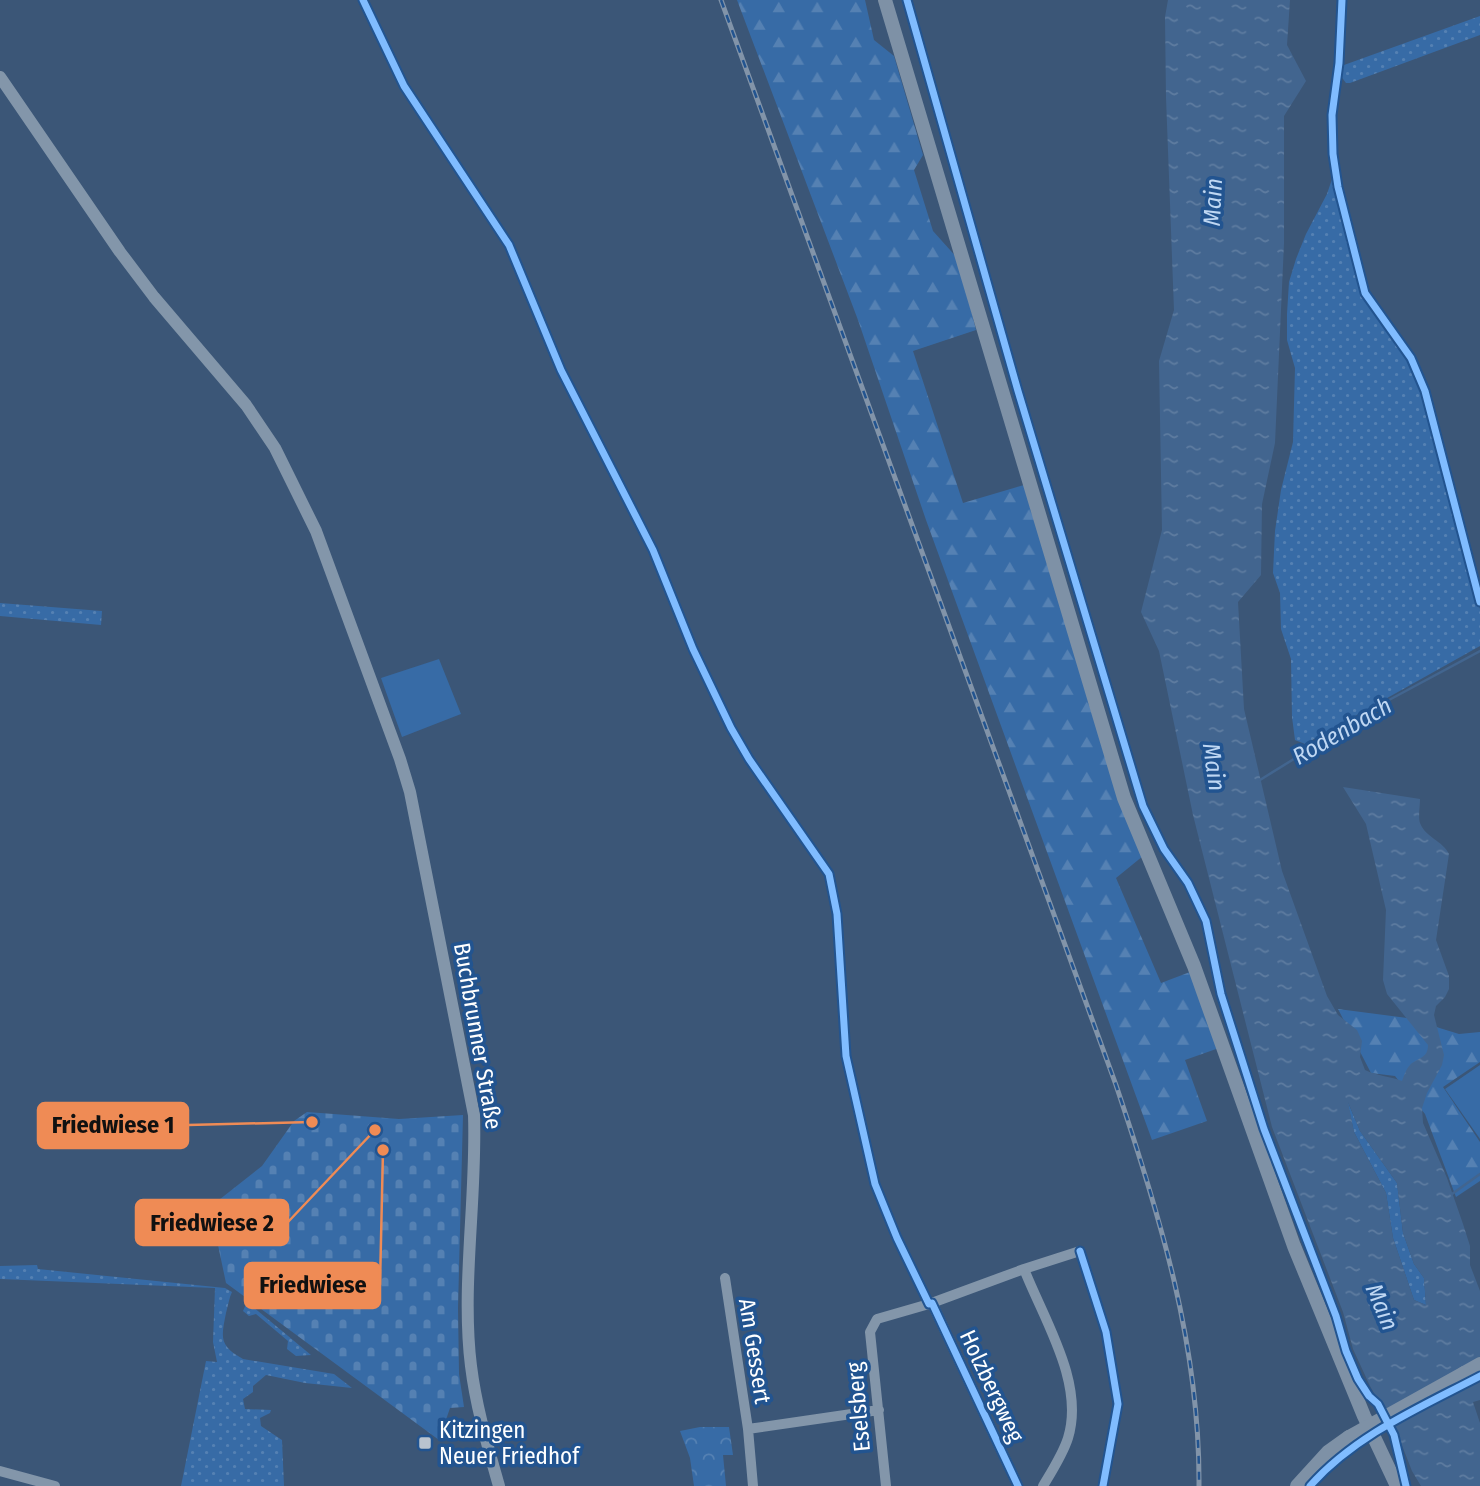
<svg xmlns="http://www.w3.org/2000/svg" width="1480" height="1486" viewBox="0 0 1480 1486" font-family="'Fira Sans Condensed',sans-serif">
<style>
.grass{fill:url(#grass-dots)}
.forest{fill:url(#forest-firs)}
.cemetery{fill:url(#cemetery-stones)}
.park{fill:url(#park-crowns)}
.garden{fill:#376ba6}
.water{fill:url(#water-ripples);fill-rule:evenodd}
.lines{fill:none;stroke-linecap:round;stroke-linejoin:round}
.stream{stroke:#42658f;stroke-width:2.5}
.minor{stroke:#8396aa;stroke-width:10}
.tertiary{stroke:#8396aa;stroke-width:12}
.secondary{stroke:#7e91a6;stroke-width:14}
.rail-casing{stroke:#8294a9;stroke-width:5}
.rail{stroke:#225490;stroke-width:2.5;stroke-dasharray:8;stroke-linecap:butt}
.secondary-bridge{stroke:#7e91a6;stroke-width:14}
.cycleway-casing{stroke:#225490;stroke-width:11}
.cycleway{stroke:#80bcff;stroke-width:7}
.poi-dot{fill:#bac4cf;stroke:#225490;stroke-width:2.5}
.labels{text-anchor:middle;stroke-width:7;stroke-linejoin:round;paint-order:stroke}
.street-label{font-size:23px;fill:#fff;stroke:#225490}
.poi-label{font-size:23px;fill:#fff;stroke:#225490;text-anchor:start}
.water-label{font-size:24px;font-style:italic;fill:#bfd7f3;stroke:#225490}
.leader{fill:none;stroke:#ef8b55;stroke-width:2.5}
.callout-dot{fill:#ef8b55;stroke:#225490;stroke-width:2.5}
.callout{fill:#ef8b55;stroke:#ef8b55;stroke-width:2.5}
.callout-label{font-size:24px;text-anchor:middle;font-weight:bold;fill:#111}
</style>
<defs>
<pattern id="grass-dots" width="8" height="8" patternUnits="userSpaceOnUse" patternTransform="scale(1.75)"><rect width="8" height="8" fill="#376ba6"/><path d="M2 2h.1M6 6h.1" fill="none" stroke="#5581b3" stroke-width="1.8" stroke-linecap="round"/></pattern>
<pattern id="forest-firs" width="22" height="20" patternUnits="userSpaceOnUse" patternTransform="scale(1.75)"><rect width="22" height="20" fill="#376ba6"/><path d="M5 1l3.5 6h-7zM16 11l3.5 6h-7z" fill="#5581b3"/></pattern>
<pattern id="cemetery-stones" width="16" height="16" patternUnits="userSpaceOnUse" patternTransform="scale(1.75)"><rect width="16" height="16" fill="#376ba6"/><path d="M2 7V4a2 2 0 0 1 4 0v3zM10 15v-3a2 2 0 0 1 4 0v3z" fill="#5581b3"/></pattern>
<pattern id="park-crowns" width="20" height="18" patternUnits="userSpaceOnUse" patternTransform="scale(1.75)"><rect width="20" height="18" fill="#376ba6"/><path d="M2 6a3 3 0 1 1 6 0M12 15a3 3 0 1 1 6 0" fill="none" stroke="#5581b3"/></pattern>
<pattern id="water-ripples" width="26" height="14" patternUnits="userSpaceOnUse" patternTransform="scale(1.75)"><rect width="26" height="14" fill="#42658f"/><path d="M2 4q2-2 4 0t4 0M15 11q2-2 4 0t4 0" fill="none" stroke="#5e7ca0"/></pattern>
</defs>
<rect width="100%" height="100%" fill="#3b5677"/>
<path class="grass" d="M 1480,16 L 1480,35 L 1350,83 L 1346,83 L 1340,75 L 1341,62 L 1344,65 Z
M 1333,176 L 1361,289 L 1373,310 L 1410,359 L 1423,391 L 1469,573 L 1480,609 L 1480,646 L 1305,744 L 1295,740 L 1292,717 L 1291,659 L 1281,629 L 1280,593 L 1273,573 L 1275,531 L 1281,490 L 1293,442 L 1295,368 L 1287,340 L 1287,314 L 1289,282 L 1296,259 L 1306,234 L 1327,194 Z
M 0,603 L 102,611 L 101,625 L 0,616 Z
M 1347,1100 L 1360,1131 L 1397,1183 L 1403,1233 L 1414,1264 L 1424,1278 L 1426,1305 L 1414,1300 L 1393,1238 L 1386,1193 L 1354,1132 Z
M 37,1265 L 38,1269 L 225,1288 L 232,1292 C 229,1298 228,1306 226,1313 C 221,1338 219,1346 243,1359 L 334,1374 L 352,1388 L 305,1383 L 266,1375 L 253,1386 L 253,1392 L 243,1399 L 245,1409 L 271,1410 L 270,1413 L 260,1418 L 261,1426 L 282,1440 L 284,1486 L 181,1486 L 206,1361 L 217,1362 L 213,1342 L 215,1288 L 0,1279 L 0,1266 Z
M 247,1302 L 311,1355 L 296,1356 L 287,1349 L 288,1341 L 256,1314 L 249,1316 L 243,1311 Z"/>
<path class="forest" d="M 737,0 L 865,0 L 874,40 L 894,56 L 923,155 L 914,170 L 933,231 L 959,260 L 976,330 L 913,351 L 963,503 L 1024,485 L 1143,856 L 1116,878 L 1161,983 L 1190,972 L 1219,1048 L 1185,1060 L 1207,1121 L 1152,1140 L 926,520 L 858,320 Z
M 1338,1009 L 1407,1018 L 1459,1034 L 1480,1032 L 1480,1062 L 1443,1087 L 1480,1142 L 1480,1181 L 1456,1197 L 1425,1114 L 1395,1076 L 1371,1073 Z"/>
<path class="cemetery" d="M 307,1112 L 399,1119 L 463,1115 L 458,1308 L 459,1374 L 464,1407 L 450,1408 L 439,1440 L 226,1283 L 210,1207 L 262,1166 L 294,1121 Z"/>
<path class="park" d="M 700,1427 L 729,1427 L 733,1455 L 723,1455 L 726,1486 L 694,1486 L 690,1458 L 680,1431 Z"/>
<path class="garden" d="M 439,659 L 461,714 L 402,737 L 381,678 Z
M 1480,1065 L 1480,1139 L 1445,1089 Z"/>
<path class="water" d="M 1168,0 L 1290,0 L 1287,45 L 1306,81 L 1284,116 L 1284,243 L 1275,443 L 1262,504 L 1261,575 L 1238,602 L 1244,709 L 1282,871 L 1327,996 L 1338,1015 L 1357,1030 L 1362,1041 L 1360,1057 L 1365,1070 C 1377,1076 1389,1076 1402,1081 C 1404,1076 1406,1069 1410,1065 C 1418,1057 1428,1059 1428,1045 L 1387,994 L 1383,980 L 1386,910 L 1366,824 L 1343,787 L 1420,799 C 1420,806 1418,817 1420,823 C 1425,837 1443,841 1449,854 L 1436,940 L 1449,976 L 1449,989 L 1445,997 L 1436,1006 L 1434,1015 L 1444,1055 L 1442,1065 L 1427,1093 L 1422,1108 L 1423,1123 L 1447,1178 L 1463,1224 L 1470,1246 L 1470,1265 L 1480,1291 L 1480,1400 L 1473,1402 L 1480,1423 L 1480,1486 L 1421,1486 L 1412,1471 L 1398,1435 L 1370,1386 L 1353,1349 L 1343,1312 L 1272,1127 L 1193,815 L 1159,651 L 1141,612 L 1162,530 L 1159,361 L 1174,310 L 1166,97 L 1165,17 ZM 1348,1102 L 1360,1131 L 1397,1183 L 1403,1233 L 1414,1264 L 1424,1278 L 1426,1305 L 1414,1300 L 1393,1238 L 1386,1193 L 1354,1132 Z"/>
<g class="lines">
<path class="stream" d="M 1260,780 L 1389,700 L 1480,651
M 1452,1194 L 1480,1174"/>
<path class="minor" d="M 1024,1269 L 1080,1251
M 725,1278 L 748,1429 L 753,1486
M 932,1303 L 1018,1486
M 748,1429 L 879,1410
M 0,1471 L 55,1486
M 886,1486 L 870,1332 L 877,1319 L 929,1304 L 1024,1269 C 1044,1320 1085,1383 1068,1438 C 1063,1454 1052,1471 1043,1486"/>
<path class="tertiary" d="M 0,77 L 120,252 L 154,297 L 246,405 L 275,448 L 316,531 L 400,759 L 410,792 L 474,1115 C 477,1197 461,1286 471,1366 C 476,1407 488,1447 499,1486"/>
<path class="secondary" d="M 885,0 L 1124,798 L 1194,966 L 1294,1246 L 1364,1416 L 1397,1486
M 1464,1373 L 1480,1364
M 1297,1486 L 1328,1452 L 1349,1437"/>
<defs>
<path id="rail" d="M 721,0 L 1116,1085 C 1160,1216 1200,1346 1199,1486"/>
</defs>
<use href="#rail" class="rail-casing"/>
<use href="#rail" class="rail"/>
<path class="secondary-bridge" d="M 1349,1437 L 1464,1373"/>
<defs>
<path id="cycleway" d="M 363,0 L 404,86 L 509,245 L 561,370 L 653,550 L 693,649 L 731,728 L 749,759 L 829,874 L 837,914 L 846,1056 L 875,1184 L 897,1238 L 929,1304 L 932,1303 L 1018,1486
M 907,0 L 1018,391 L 1143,806 L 1164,849 L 1188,883 L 1206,921 L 1221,994 L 1264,1129 L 1336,1316 L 1346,1351 L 1358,1379 L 1369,1396 L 1378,1404 L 1394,1435 L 1406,1486
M 1342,0 L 1339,63 L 1332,115 L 1333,154 L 1338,187 L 1365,293 L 1411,358 L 1425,391 L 1480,602
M 1080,1251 L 1106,1332 L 1118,1404 L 1103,1486
M 1310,1486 C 1355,1435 1421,1407 1480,1376"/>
</defs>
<use href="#cycleway" class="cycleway-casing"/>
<use href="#cycleway" class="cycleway"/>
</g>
<rect class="poi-dot" x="418" y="1436" width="14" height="14" rx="3.5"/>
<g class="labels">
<g class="street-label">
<text transform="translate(478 1036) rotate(80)" y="8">Buchbrunner Straße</text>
<text transform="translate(755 1351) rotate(81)" y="8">Am Gessert</text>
<text transform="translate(992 1386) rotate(65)" y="8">Holzbergweg</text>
<text transform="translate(858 1407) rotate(-95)" y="8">Eselsberg</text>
</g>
<g class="poi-label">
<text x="439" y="1438">Kitzingen<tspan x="439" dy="26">Neuer Friedhof</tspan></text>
</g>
<g class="water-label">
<text transform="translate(1213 202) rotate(-87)" y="8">Main</text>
<text transform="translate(1342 731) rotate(-30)" y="8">Rodenbach</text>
<text transform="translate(1214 767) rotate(82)" y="8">Main</text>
<text transform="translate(1382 1307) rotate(67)" y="8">Main</text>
</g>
</g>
<path class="leader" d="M312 1122L188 1125M375 1130L288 1222M383 1150L380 1285"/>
<g class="callout-dot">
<circle cx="312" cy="1122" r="7"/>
<circle cx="375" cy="1130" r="7"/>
<circle cx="383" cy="1150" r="7"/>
</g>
<g class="callout">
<rect x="38" y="1103" width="150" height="45" rx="7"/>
<rect x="136" y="1200" width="152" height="45" rx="7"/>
<rect x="245" y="1263" width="135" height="45" rx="7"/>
</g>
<g class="callout-label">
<text x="113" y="1133">Friedwiese 1</text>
<text x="212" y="1231">Friedwiese 2</text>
<text x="313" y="1293">Friedwiese</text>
</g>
</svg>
